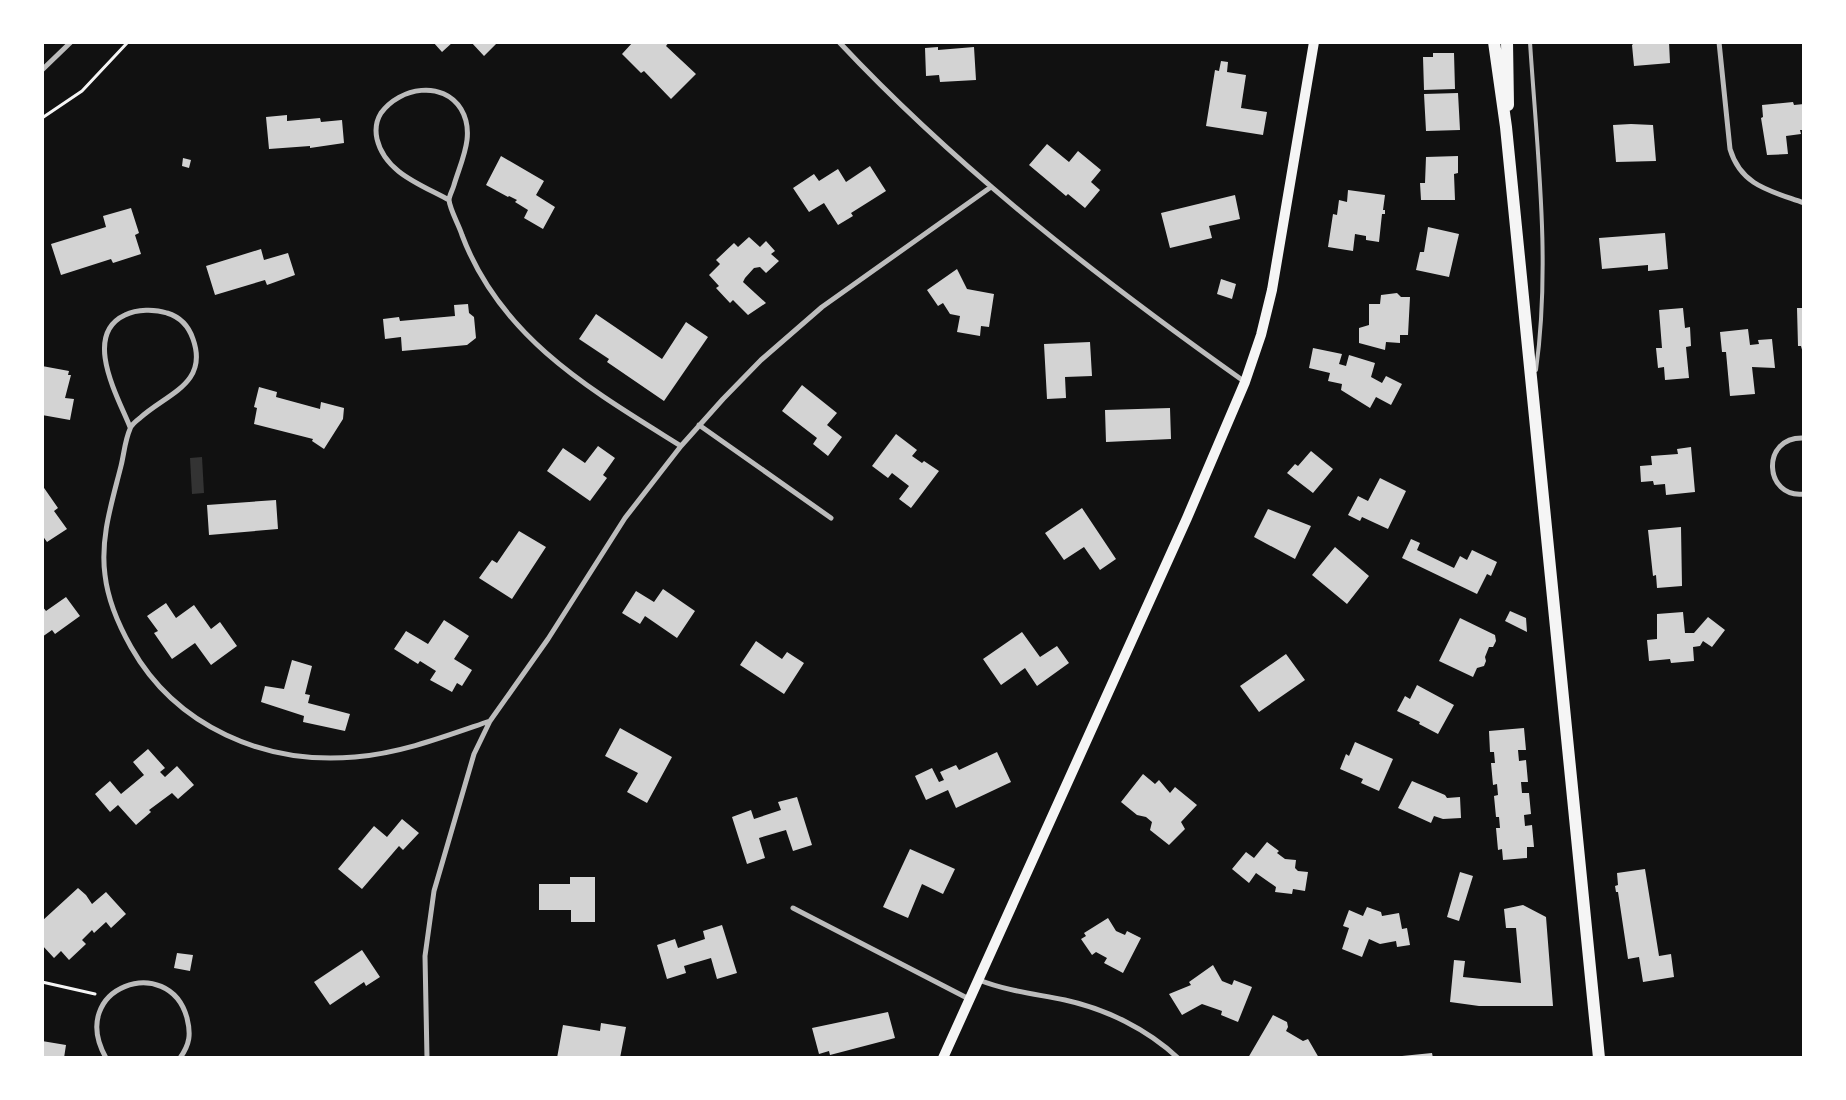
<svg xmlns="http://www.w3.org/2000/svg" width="1846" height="1100" viewBox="0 0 1846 1100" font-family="'Fira Sans Condensed',sans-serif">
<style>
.water{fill:#333}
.building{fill:#d3d3d3}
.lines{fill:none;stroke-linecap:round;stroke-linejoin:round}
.path{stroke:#f5f5f5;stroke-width:3}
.service{stroke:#bcbcbc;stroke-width:4}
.minor{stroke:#bcbcbc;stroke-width:5}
.secondary{stroke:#f5f5f5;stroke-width:10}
.primary{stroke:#f5f5f5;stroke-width:12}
</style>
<rect width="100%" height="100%" fill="#111"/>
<path class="water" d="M 202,457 L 204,493 L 192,494 L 190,458 Z"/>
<path class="building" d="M 433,42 L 453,42 L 442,52 Z
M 471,42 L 498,42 L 484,56 Z
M 633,42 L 669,42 L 666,46 L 696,74 L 671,99 L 644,71 L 641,73 L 622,54 Z
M 1635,42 L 1669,42 L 1670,63 L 1634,66 L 1632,45 Z
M 938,47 L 938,50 L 974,47 L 976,80 L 940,82 L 939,75 L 926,76 L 925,48 Z
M 1433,53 L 1454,53 L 1455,89 L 1424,90 L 1423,57 L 1433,57 Z
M 1221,61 L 1228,62 L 1227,72 L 1246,75 L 1241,108 L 1267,112 L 1263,135 L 1206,126 L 1215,70 L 1219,71 Z
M 1458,93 L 1460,130 L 1426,131 L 1424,94 Z
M 1793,102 L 1794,105 L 1804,104 L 1804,130 L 1800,130 L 1801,134 L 1786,136 L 1788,154 L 1767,155 L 1761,118 L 1763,117 L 1762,105 Z
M 287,115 L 287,121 L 320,118 L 321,122 L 342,120 L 344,143 L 310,148 L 310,146 L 269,149 L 266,117 Z
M 1631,124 L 1653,125 L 1656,161 L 1616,162 L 1613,125 Z
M 1047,144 L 1069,162 L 1078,151 L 1101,170 L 1091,182 L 1100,190 L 1085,208 L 1068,194 L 1066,196 L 1029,165 Z
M 501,156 L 544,181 L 536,195 L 555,207 L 543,229 L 524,218 L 528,210 L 515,202 L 517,200 L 509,196 L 508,197 L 486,185 Z
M 1458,156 L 1458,173 L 1454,174 L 1455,200 L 1421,200 L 1420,183 L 1425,183 L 1426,157 Z
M 183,158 L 191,160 L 189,168 L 182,166 Z
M 870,166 L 886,191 L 851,213 L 853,216 L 838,225 L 824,203 L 809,212 L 793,188 L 814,174 L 819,181 L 838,169 L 846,182 Z
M 1348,190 L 1385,195 L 1383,210 L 1385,210 L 1385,214 L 1382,214 L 1379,242 L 1366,240 L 1366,236 L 1355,234 L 1353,251 L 1328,247 L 1333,214 L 1337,215 L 1339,200 L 1347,202 Z
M 1235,195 L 1240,219 L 1209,226 L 1212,238 L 1170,248 L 1161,213 Z
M 131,208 L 139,233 L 135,235 L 141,254 L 113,263 L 111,259 L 61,275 L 51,244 L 106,227 L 103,216 Z
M 1428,227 L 1459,234 L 1449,277 L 1416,270 L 1420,252 L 1424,252 Z
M 1665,233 L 1668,269 L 1648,271 L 1648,265 L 1602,269 L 1599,238 Z
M 749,237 L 760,247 L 766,241 L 775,251 L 771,254 L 779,261 L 766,273 L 760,267 L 754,268 L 745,278 L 743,282 L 766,303 L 748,315 L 733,300 L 730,303 L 716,288 L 719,286 L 709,275 L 720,264 L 716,260 L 734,243 L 738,247 Z
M 261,249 L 264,260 L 288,253 L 295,275 L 267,285 L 265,280 L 215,295 L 206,266 Z
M 957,269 L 967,289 L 994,294 L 989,327 L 981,326 L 980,336 L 957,332 L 960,316 L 950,314 L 943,303 L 938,306 L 927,290 Z
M 1221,279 L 1236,284 L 1232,299 L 1217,294 Z
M 1397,293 L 1401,297 L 1410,297 L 1408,335 L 1400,335 L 1400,343 L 1386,342 L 1385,350 L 1359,343 L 1359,328 L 1369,325 L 1369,304 L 1380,304 L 1381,295 Z
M 468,304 L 469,313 L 474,317 L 476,338 L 467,345 L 402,351 L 401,337 L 385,339 L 383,319 L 399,317 L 400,321 L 455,316 L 454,305 Z
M 1683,308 L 1685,328 L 1690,327 L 1691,346 L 1686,347 L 1689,378 L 1665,380 L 1664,367 L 1658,368 L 1656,348 L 1662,348 L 1659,310 Z
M 1797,308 L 1804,308 L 1804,357 L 1801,346 L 1798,346 Z
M 596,314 L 662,359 L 686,322 L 708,337 L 664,401 L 607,362 L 609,359 L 579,339 Z
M 1748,329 L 1750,345 L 1759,344 L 1758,340 L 1772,339 L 1775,368 L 1752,367 L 1755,394 L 1730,396 L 1726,352 L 1722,352 L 1720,332 Z
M 1090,342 L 1092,376 L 1065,377 L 1066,398 L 1047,399 L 1044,344 Z
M 1313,348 L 1342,354 L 1339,364 L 1346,366 L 1349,355 L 1375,363 L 1371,377 L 1382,383 L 1386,376 L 1402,384 L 1391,405 L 1376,397 L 1370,408 L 1341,390 L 1342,384 L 1328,381 L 1330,373 L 1309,368 Z
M 42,366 L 69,371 L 68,375 L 71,375 L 65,398 L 74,399 L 70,420 L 42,415 Z
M 802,385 L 837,413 L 827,425 L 842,437 L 828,456 L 813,444 L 817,438 L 782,411 Z
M 259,387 L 277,392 L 276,397 L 320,409 L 321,402 L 344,408 L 343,419 L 324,449 L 312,441 L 313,439 L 254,424 L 257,408 L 254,407 Z
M 1170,408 L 1171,439 L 1106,442 L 1105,410 Z
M 896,434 L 917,450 L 912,456 L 922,463 L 924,461 L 939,471 L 911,508 L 899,499 L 909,486 L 892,473 L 888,478 L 872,466 Z
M 598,446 L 615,458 L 603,475 L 607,478 L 590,501 L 547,471 L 563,448 L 585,463 Z
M 1691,447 L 1695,492 L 1666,495 L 1665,484 L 1654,485 L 1653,481 L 1641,482 L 1640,466 L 1652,465 L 1651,456 L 1678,454 L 1677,449 Z
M 1311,451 L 1333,469 L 1313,493 L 1287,473 L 1295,464 L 1298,466 Z
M 1380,478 L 1406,491 L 1388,529 L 1362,517 L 1360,521 L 1348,515 L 1358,496 L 1368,501 Z
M 42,485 L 58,508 L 54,511 L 67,529 L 47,542 L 42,535 Z
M 276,500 L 278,529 L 209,535 L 207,505 Z
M 1082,508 L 1116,559 L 1100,570 L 1084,547 L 1064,560 L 1045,533 Z
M 1268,509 L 1311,526 L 1295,559 L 1254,537 Z
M 1681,527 L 1682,586 L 1657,588 L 1656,575 L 1653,576 L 1648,530 Z
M 519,531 L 546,547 L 512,599 L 479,578 L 492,560 L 497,563 Z
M 1411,539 L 1420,543 L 1417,550 L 1454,568 L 1460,556 L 1467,560 L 1472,550 L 1497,562 L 1491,576 L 1487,574 L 1477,594 L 1402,558 Z
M 1335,547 L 1369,576 L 1347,604 L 1312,575 Z
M 663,589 L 695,611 L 677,638 L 645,616 L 640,624 L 622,613 L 636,591 L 654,602 Z
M 66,597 L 80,616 L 55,634 L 52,630 L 42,637 L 42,606 L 46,611 Z
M 166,603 L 176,618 L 194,605 L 211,629 L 220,622 L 237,646 L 211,665 L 195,643 L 172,659 L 154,633 L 158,631 L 147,616 Z
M 1510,611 L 1526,618 L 1527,632 L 1505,621 Z
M 1683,612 L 1685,633 L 1694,633 L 1708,617 L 1725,630 L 1712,647 L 1703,641 L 1700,646 L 1693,647 L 1694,661 L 1671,663 L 1670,659 L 1649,661 L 1647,640 L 1657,639 L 1657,614 Z
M 1460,618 L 1495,635 L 1496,641 L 1493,647 L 1489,647 L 1485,657 L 1486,661 L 1484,666 L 1477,668 L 1473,677 L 1439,661 Z
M 444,620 L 469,636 L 454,659 L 472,670 L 462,686 L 457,683 L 452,692 L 430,680 L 436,671 L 420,661 L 418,664 L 394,649 L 406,631 L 428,644 Z
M 1022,632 L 1040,657 L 1057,646 L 1069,663 L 1037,686 L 1025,668 L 1001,685 L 983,659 Z
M 756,641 L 782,659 L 787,652 L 804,663 L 784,694 L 740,665 Z
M 1286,654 L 1305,680 L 1259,712 L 1240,686 Z
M 292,660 L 312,666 L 305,694 L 310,695 L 308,703 L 350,714 L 345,731 L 303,722 L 304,716 L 261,702 L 265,686 L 284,689 Z
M 1417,685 L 1454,705 L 1438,734 L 1419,724 L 1420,722 L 1397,711 L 1405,696 L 1410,699 Z
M 620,728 L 672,757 L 647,803 L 627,792 L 638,773 L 605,756 Z
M 1524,728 L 1526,750 L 1518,750 L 1519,761 L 1526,760 L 1528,782 L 1521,782 L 1522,793 L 1529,793 L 1531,814 L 1524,815 L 1525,826 L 1532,825 L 1534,847 L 1527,847 L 1527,858 L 1503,860 L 1502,849 L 1498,850 L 1496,828 L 1500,828 L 1499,817 L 1496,817 L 1494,796 L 1498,795 L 1497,784 L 1493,785 L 1491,763 L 1495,763 L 1494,752 L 1490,752 L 1489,731 Z
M 1355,742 L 1393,759 L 1379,791 L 1361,783 L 1363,779 L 1340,769 L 1346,754 L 1349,756 Z
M 148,749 L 165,768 L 160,772 L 165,777 L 177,766 L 194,785 L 178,799 L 172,793 L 149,810 L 151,812 L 136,825 L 118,805 L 110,812 L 95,794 L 110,781 L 121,794 L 144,775 L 133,762 Z
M 997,752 L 1011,782 L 956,808 L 948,790 L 926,800 L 915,776 L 932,768 L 939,782 L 944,780 L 940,772 L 956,765 L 959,770 Z
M 1143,774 L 1155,784 L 1159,780 L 1170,793 L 1175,787 L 1197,805 L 1181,822 L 1185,829 L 1169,845 L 1150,830 L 1152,822 L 1146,817 L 1137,815 L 1121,802 Z
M 1412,781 L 1445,795 L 1447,798 L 1460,797 L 1461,818 L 1443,819 L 1434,816 L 1431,823 L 1398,808 Z
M 797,797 L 812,845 L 793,851 L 786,830 L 759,838 L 765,858 L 747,864 L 732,817 L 751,810 L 754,819 L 781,810 L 778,802 Z
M 402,819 L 419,833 L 403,850 L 399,846 L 362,889 L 338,869 L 374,826 L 387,837 Z
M 1267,842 L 1279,851 L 1277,853 L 1285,859 L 1296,860 L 1295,868 L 1298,871 L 1308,872 L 1305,891 L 1293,889 L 1292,894 L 1275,892 L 1276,887 L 1256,873 L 1249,883 L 1232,869 L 1246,852 L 1254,858 Z
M 910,849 L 955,869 L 943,894 L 922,884 L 908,918 L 883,907 Z
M 1645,869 L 1659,956 L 1671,954 L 1674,977 L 1643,982 L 1639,957 L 1628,959 L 1618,892 L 1616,892 L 1615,886 L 1618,885 L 1617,873 Z
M 1460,872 L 1473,876 L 1459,921 L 1447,917 Z
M 570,877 L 595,877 L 595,922 L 571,922 L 571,910 L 539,910 L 539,884 L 570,884 Z
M 78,888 L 86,895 L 92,904 L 106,892 L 126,914 L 111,928 L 106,922 L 94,933 L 92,930 L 82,940 L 86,944 L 69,960 L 61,951 L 54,958 L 42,945 L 42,921 Z
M 1523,905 L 1546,917 L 1553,1006 L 1479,1006 L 1450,1002 L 1454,960 L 1465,961 L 1463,977 L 1521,983 L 1516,928 L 1506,928 L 1504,909 Z
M 1367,907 L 1381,912 L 1382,916 L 1399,913 L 1402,929 L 1407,928 L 1410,945 L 1397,947 L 1396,941 L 1380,944 L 1369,939 L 1362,957 L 1342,949 L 1349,928 L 1343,926 L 1349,910 L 1363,916 Z
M 1108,918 L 1116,931 L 1125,935 L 1127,931 L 1141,938 L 1123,973 L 1104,963 L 1107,958 L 1096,952 L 1092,955 L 1081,939 L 1086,936 L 1084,933 Z
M 722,925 L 737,973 L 717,979 L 711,958 L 684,966 L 686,973 L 667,979 L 657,945 L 675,939 L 678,948 L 705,939 L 703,931 Z
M 362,950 L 380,977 L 366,986 L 364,982 L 330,1005 L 314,982 Z
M 177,953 L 193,955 L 190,971 L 174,968 Z
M 1213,965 L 1222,981 L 1232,985 L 1234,980 L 1252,987 L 1238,1022 L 1221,1015 L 1222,1011 L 1202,1004 L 1182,1015 L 1169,994 L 1191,985 L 1189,982 Z
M 888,1012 L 895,1038 L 830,1055 L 829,1051 L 819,1054 L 812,1028 Z
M 1273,1015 L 1287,1022 L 1288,1027 L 1286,1031 L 1303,1041 L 1308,1039 L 1319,1058 L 1248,1058 Z
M 601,1023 L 626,1027 L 620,1058 L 557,1058 L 563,1025 L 600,1031 Z
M 42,1041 L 66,1045 L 64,1058 L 42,1058 Z
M 1432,1053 L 1433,1058 L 1402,1058 L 1402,1056 Z"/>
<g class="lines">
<path class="path" d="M 42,118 L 82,91 L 128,42
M 42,982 L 95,994"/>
<path class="service" d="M 1530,42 C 1537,151 1551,262 1536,370"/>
<path class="minor" d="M 839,42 C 960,171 1101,280 1245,382
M 1719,42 L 1730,149 C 1741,186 1771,191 1804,203
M 42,70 L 71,42
M 449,200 C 422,185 385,173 377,139 C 375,130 376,121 381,113 C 400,87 443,80 461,109 C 476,134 461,161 454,185 C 453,189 449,196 449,200 C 450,210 459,225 462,235 C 501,339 593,391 681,446
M 699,425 L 831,518
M 130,427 C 118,397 82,335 125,315 C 137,309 155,309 167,313 C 180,317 189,327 193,339 C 209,384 166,394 140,418 C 136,421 131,425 130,429 C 125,440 124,454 121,466 C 112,502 100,538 105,575 C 108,601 118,624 131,647 C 176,727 265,765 355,757 C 402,753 446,736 490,721
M 1804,438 C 1760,436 1764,499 1804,494
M 793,908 L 969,999
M 979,980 C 1007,991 1036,994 1065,1000 C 1106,1009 1147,1029 1178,1058
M 106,1058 C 66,987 169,952 187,1018 C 191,1034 190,1044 180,1058
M 427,1058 L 425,956 L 434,891 L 474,754 L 490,721 L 548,639 L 625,518 L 681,446 L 723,399 L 761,360 L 822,307 L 991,187"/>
<path class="secondary" d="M 943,1058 L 1187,518 L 1245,382 L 1261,335 L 1272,290 L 1314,42"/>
<path class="primary" d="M 1494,42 L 1506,127 L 1599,1058
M 1507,42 L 1508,105"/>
</g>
<rect width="1846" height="1100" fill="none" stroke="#ffffff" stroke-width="88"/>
</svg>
